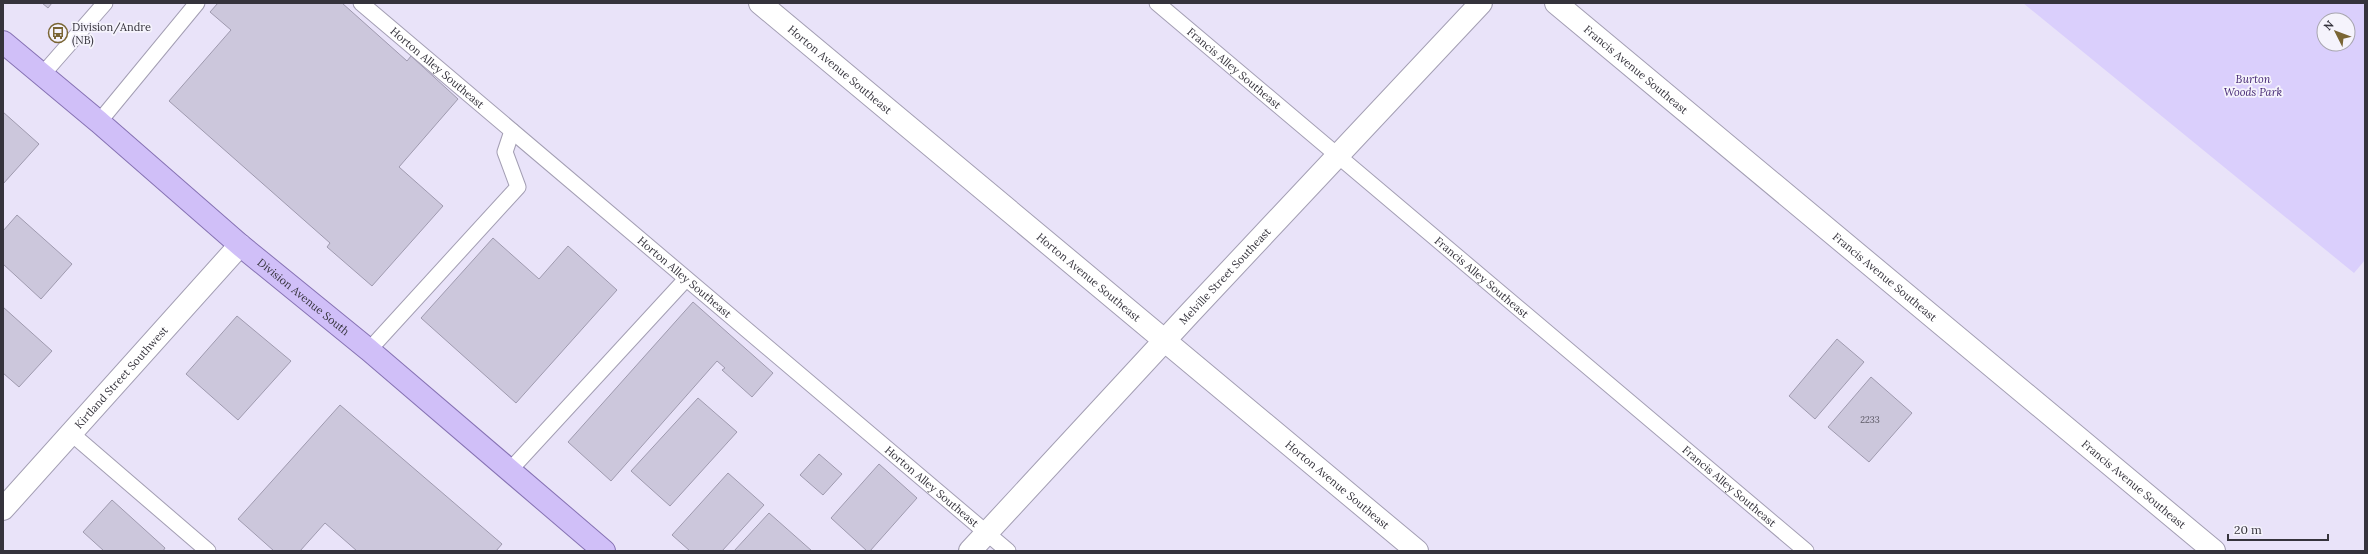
<svg xmlns="http://www.w3.org/2000/svg" width="2368" height="554" viewBox="0 0 2368 554" font-family="Lora,serif">
<style>
.green{fill:#dacffc;fill-rule:evenodd}
.building{fill:#ccc7dc;stroke:#9f9aaf}
.lines{fill:none;stroke-linecap:round;stroke-linejoin:round}
.service-casing{stroke:#a39eb3;stroke-width:17}
.minor-casing{stroke:#a39eb3;stroke-width:24}
.primary-casing{stroke:#8672b3;stroke-width:24}
.service{stroke:#fff;stroke-width:15}
.minor{stroke:#fff;stroke-width:22}
.primary{stroke:#d0bff8;stroke-width:22}
.labels{text-anchor:middle;stroke-width:3.5;stroke-linejoin:round;paint-order:stroke}
.number-label{font-size:9px;fill:#5b5864}
.poi-label{font-size:11px;fill:#35333c;stroke:#f5f3fc;text-anchor:start}
.street-label{font-size:11px;fill:#35333c;stroke:#f5f3fc}
.park-label{font-size:11px;font-style:italic;fill:#452874;stroke:#f5f3fc}
</style>
<rect width="100%" height="100%" fill="#e9e3f9"/>
<path class="green" d="M 2023,3 L 2365,3 L 2365,260 L 2354,273 ZM 2324,20 L 2348,20 L 2348,44 L 2324,44 Z"/>
<path class="building" d="M 42,3 L 52,3 L 48,8 Z
M 218,3 L 342,3 L 407,61 L 411,56 L 458,99 L 399,167 L 443,206 L 372,286 L 327,247 L 330,243 L 169,101 L 231,30 L 210,12 Z
M 3,112 L 39,144 L 3,184 Z
M 17,215 L 72,264 L 41,299 L 3,264 L 3,231 Z
M 493,238 L 539,279 L 568,246 L 617,290 L 516,403 L 421,318 Z
M 693,302 L 773,373 L 752,397 L 722,370 L 725,368 L 717,361 L 611,481 L 568,442 Z
M 3,307 L 52,351 L 19,387 L 3,373 Z
M 237,316 L 291,361 L 238,420 L 186,374 Z
M 1837,339 L 1864,362 L 1815,419 L 1789,396 Z
M 1871,377 L 1912,413 L 1869,462 L 1828,427 Z
M 698,398 L 737,432 L 670,506 L 631,471 Z
M 340,405 L 502,544 L 496,551 L 357,551 L 325,523 L 300,551 L 274,551 L 238,519 Z
M 819,454 L 842,474 L 823,495 L 800,475 Z
M 879,464 L 917,498 L 870,551 L 867,551 L 831,518 Z
M 728,473 L 764,505 L 722,551 L 690,551 L 672,535 Z
M 112,500 L 165,548 L 163,551 L 104,551 L 83,532 Z
M 769,513 L 812,551 L 734,551 Z"/>
<g class="lines">
<defs>
<g id="service">
<path id="s1" d="M 361,3 L 1008,551"/>
<path id="s2" d="M 1157,3 L 1806,551"/>
<path d="M 42,75 L 105,3"/>
<path d="M 99,122 L 197,3"/>
<path d="M 369,350 L 518,187 L 505,152 L 512,131"/>
<path d="M 72,434 L 208,551"/>
<path d="M 511,469 L 686,279"/>
</g>
<g id="minor">
<path id="s3" d="M 760,3 L 1417,551"/>
<path id="s4" d="M 1556,3 L 2214,551"/>
<path id="s5" d="M 3,509 L 240,245"/>
<path id="s6" d="M 970,551 L 1190,313 L 1481,3"/>
</g>
<g id="primary">
<path id="s7" d="M 3,42 L 99,122 L 240,245 L 369,350 L 604,551"/>
</g>
</defs>
<use href="#service" class="service-casing"/>
<use href="#minor" class="minor-casing"/>
<use href="#primary" class="primary-casing"/>
<use href="#service" class="service"/>
<use href="#minor" class="minor"/>
<use href="#primary" class="primary"/>
</g>
<defs>
<symbol id="bus-ring" viewBox="-11 -11 22 22"><circle r="9.5" fill="#f5f3fc" stroke="#7a6534" stroke-width="1.5"/><path d="M-5-6H5V4H4V6H2V4H-2V6H-4V4H-5ZM-3.5-4V0h7V-4ZM-3.5 1.2v1.5H-2V1.2ZM2 1.2v1.5H3.5V1.2Z" fill="#7a6534"/></symbol>
</defs>
<g fill-rule="evenodd">
<use href="#bus-ring" x="47" y="22" width="22" height="22"/>
</g>
<g class="labels">
<g class="number-label">
<text x="1870" y="423">2233</text>
</g>
<g class="poi-label">
<text x="72" y="31">Division/Andre<tspan x="72" dy="13">(NB)</tspan></text>
</g>
<g class="street-label">
<text dy="4" stroke="none"><textPath href="#s1" startOffset="100">Horton Alley Southeast</textPath></text>
<text dy="4" stroke="none"><textPath href="#s2" startOffset="101">Francis Alley Southeast</textPath></text>
<text dy="4" stroke="none"><textPath href="#s3" startOffset="104">Horton Avenue Southeast</textPath></text>
<text dy="4" stroke="none"><textPath href="#s4" startOffset="104">Francis Avenue Southeast</textPath></text>
<text dy="4" stroke="none"><textPath href="#s3" startOffset="428">Horton Avenue Southeast</textPath></text>
<text dy="4" stroke="none"><textPath href="#s6" startOffset="375">Melville Street Southeast</textPath></text>
<text dy="4" stroke="none"><textPath href="#s1" startOffset="424">Horton Alley Southeast</textPath></text>
<text dy="4" stroke="none"><textPath href="#s2" startOffset="425">Francis Alley Southeast</textPath></text>
<text dy="4" stroke="none"><textPath href="#s4" startOffset="428">Francis Avenue Southeast</textPath></text>
<text dy="4" stroke="none"><textPath href="#s7" startOffset="394">Division Avenue South</textPath></text>
<text dy="4" stroke="none"><textPath href="#s5" startOffset="177">Kirtland Street Southwest</textPath></text>
<text dy="4" stroke="none"><textPath href="#s3" startOffset="752">Horton Avenue Southeast</textPath></text>
<text dy="4" stroke="none"><textPath href="#s4" startOffset="752">Francis Avenue Southeast</textPath></text>
<text dy="4" stroke="none"><textPath href="#s1" startOffset="748">Horton Alley Southeast</textPath></text>
<text dy="4" stroke="none"><textPath href="#s2" startOffset="749">Francis Alley Southeast</textPath></text>
</g>
<g class="park-label">
<text x="2253" y="83">Burton<tspan x="2253" dy="13">Woods Park</tspan></text>
</g>
</g>
<rect width="2368" height="554" fill="none" stroke="#35333c" stroke-width="8"/>
<g transform="translate(2336 32) rotate(312)"><circle r="19" fill="#f5f3fc" stroke="#a8a6af"/>
<path d="M0-3L7 15L0 10L-7 15Z" fill="#7a6534"/>
<text y="-6" font-size="11" font-weight="bold" text-anchor="middle" fill="#35333c">N</text>
</g>
<path d="M2228 534v6h100v-6" fill="none" stroke="#35333c" stroke-width="2"/>
<text x="2234" y="534" font-size="12" fill="#35333c" stroke="#f5f3fc" stroke-width="3" paint-order="stroke">20 m</text>
</svg>
